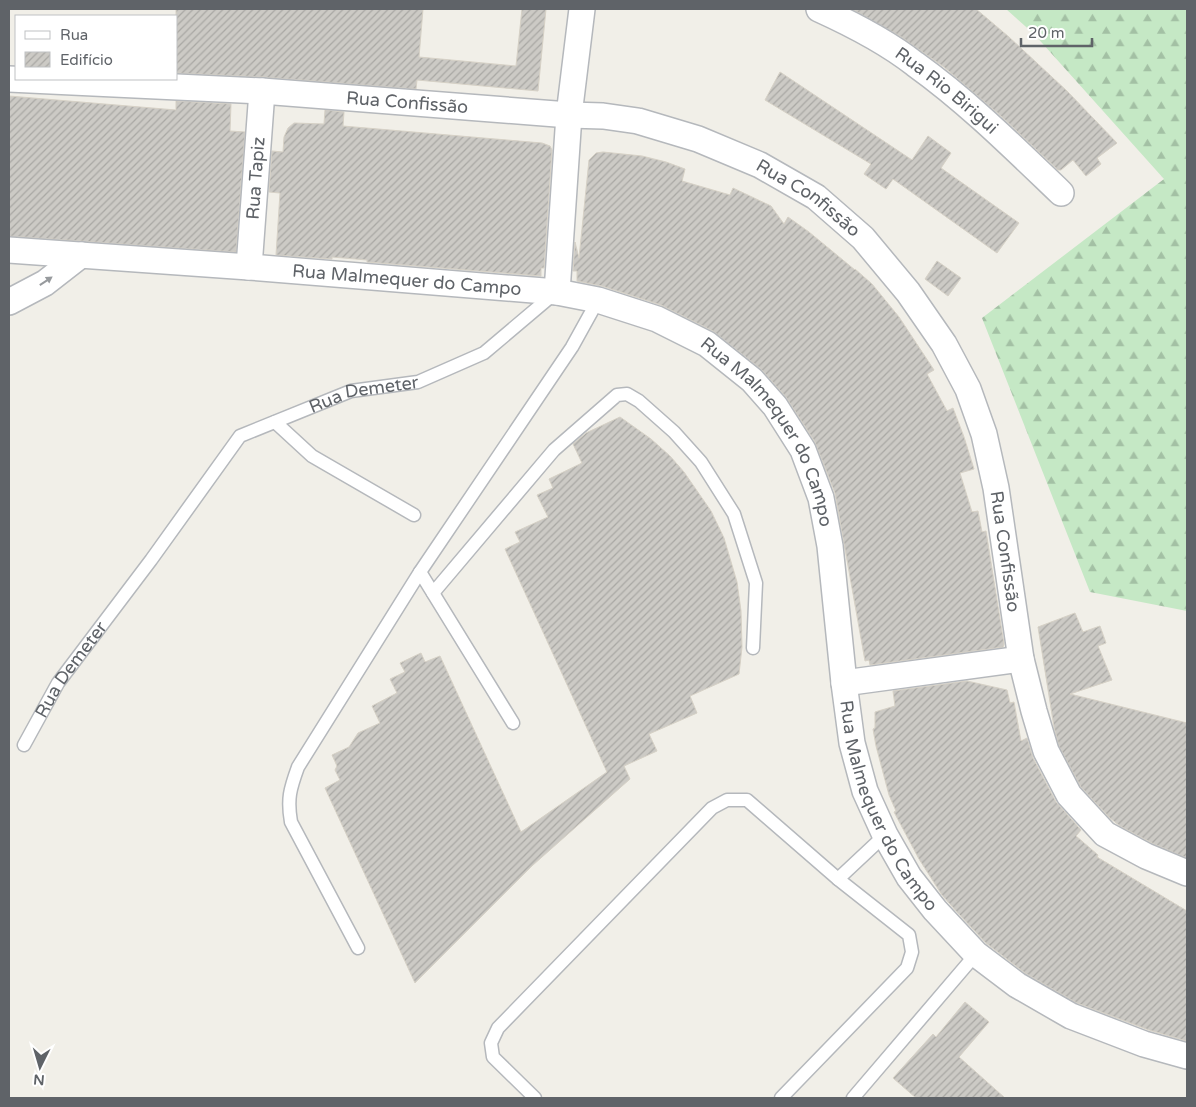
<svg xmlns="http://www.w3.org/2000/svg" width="1196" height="1107" viewBox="0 0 1196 1107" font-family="'Varela Round',sans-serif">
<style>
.forest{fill:url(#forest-firs)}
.building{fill:url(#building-hatch);stroke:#d6d1c6}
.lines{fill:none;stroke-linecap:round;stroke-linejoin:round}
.lane-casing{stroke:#b5b8bc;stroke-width:15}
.street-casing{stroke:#b5b8bc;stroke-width:28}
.lane{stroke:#fff;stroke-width:12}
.street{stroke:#fff;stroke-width:25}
.oneway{fill:#979a9d}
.labels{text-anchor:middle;stroke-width:4;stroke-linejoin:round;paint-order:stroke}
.street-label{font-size:18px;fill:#5f6368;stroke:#fff}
</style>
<defs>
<pattern id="forest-firs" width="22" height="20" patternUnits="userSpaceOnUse" patternTransform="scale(1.25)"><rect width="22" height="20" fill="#c5e8c5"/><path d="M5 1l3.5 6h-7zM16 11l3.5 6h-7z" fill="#a3c0a4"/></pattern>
<pattern id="building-hatch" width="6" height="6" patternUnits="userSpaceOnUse" patternTransform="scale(1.25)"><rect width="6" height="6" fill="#cccac5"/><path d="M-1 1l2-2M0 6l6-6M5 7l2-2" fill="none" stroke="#a9a8a4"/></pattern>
</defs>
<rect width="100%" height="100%" fill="#f1efe8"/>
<path class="forest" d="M 1006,9 L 1187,9 L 1187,611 L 1090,592 L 982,318 L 1164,179 L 1034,34 Z"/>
<path class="building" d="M 176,9 L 423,9 L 419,57 L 516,66 L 522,9 L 546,9 L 538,91 L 417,80 L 416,89 L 263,77 L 176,73 Z
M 852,9 L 976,9 L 1009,37 L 1067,91 L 1117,143 L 1097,158 L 1101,164 L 1086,176 L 1073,160 L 1061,170 L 1058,170 L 1000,115 L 944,67 L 900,36 Z
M 780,72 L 912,160 L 928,136 L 951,153 L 941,168 L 1019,223 L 997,253 L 893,179 L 886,189 L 864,174 L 871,164 L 765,100 Z
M 9,96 L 176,110 L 176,101 L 231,104 L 230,131 L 245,132 L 236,252 L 9,236 Z
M 325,110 L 344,112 L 343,126 L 542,143 L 550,146 L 552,150 L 544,268 L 541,268 L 541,276 L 367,262 L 367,260 L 332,257 L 332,259 L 276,255 L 280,193 L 269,192 L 272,151 L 283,152 L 284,137 L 288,128 L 294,123 L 324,124 Z
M 603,152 L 642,156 L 666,162 L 685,169 L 682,181 L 730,195 L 733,188 L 771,206 L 784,224 L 788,217 L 809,232 L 855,270 L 855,269 L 872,284 L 899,317 L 934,370 L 927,374 L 947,411 L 953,408 L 964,437 L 974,469 L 960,473 L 972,512 L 978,511 L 982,532 L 986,531 L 1004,644 L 1003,647 L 870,665 L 869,660 L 865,661 L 835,493 L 815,442 L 786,397 L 761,369 L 713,331 L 661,305 L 602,286 L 577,281 L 577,271 L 573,271 L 575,242 L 579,258 L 589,160 L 596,153 Z
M 937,261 L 961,278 L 948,296 L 925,279 Z
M 620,417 L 651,439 L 670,456 L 684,472 L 711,511 L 724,538 L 737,582 L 741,611 L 742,647 L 739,674 L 690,696 L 697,713 L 649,734 L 657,751 L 624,766 L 630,779 L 533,865 L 415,983 L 325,788 L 340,780 L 335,770 L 337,766 L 332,755 L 349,747 L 358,733 L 380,723 L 372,706 L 397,693 L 390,679 L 405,672 L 400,663 L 421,653 L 425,662 L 440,656 L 521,832 L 607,772 L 505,549 L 520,542 L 515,532 L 548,517 L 537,495 L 553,488 L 549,479 L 582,463 L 573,444 L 586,433 Z
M 1075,613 L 1083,632 L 1100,626 L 1106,643 L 1098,646 L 1112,680 L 1070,694 L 1187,723 L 1187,858 L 1152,843 L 1120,826 L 1110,818 L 1081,787 L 1059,746 L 1054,727 L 1038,627 Z
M 967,681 L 1007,690 L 1010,703 L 1014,702 L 1021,741 L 1027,738 L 1033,758 L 1056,802 L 1081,830 L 1076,836 L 1098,855 L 1097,857 L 1187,911 L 1187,1041 L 1149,1030 L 1077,1003 L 1025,973 L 986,943 L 957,912 L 942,895 L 919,859 L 894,812 L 896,811 L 889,795 L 876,746 L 873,729 L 875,728 L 875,712 L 895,706 L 893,691 Z
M 965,1002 L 989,1022 L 959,1057 L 1005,1098 L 916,1098 L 893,1078 L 933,1034 L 936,1037 Z"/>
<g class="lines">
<defs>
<g id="lane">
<path d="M 275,422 L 312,456 L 414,515"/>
<path d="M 420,572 L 513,723"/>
<path d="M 433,593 L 554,450 L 617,395 L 627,394 L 639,401 L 674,432 L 701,462 L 734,514 L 756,583 L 753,648"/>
<path id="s1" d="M 24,745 L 58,683 L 151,560 L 240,436 L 351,391 L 418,382 L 484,353 L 555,293"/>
<path d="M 838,879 L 885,835"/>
<path d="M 358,948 L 291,822 C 287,799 290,789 298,767 L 420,572 L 572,347 L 598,300"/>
<path d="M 535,1098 L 493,1057 L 491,1043 L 498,1028 L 712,808 L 727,800 L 747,800 L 838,879 L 909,935 L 912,952 L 907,968 L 781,1098"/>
<path d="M 853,1098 L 976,954"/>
</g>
<g id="street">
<path id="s2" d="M 819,9 C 852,24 887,42 915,64 C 968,102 1014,148 1061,193"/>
<path id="s3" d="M 9,79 L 262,91 L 569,115 L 603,116 L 638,121 L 698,139 L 760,165 L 816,197 L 863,238 L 908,292 L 944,344 L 968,389 L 984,434 L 996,488 L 1021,659 L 1034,711 L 1046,751 L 1069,795 L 1105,834 L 1146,856 L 1187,873"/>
<path id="s4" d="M 9,250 L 249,267 L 557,292 L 598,300 L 657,319 L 707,344 L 752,380 L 775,406 L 803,450 L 821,498 L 830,546 L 844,683 L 852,743 L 865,791 L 885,835 L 909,877 L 935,910 L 976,954 L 1017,985 L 1071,1016 L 1144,1044 L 1187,1056"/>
<path id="s5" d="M 249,267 L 262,91"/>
<path d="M 557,292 L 569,115 L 582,9"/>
<path d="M 9,302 L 45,283 L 81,255"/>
<path d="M 844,683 L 1021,659"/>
</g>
</defs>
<use href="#lane" class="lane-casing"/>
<use href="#street" class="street-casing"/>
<use href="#lane" class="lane"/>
<use href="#street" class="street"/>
</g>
<defs><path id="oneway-solid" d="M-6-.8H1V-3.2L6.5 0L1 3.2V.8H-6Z" transform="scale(1.25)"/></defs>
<use class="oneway" href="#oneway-solid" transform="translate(46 281) rotate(-34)"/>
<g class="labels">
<g class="street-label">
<text dy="6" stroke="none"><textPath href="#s2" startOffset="152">Rua Rio Birigui</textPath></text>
<text dy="6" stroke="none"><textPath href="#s3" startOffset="399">Rua Confissão</textPath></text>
<text dy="6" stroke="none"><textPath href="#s5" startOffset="89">Rua Tapiz</textPath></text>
<text dy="6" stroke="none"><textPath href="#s3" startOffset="819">Rua Confissão</textPath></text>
<text dy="6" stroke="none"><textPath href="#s4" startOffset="399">Rua Malmequer do Campo</textPath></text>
<text dy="6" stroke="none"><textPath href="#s1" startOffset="509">Rua Demeter</textPath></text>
<text dy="6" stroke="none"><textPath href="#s4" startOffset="819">Rua Malmequer do Campo</textPath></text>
<text dy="6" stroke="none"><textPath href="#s3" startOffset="1239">Rua Confissão</textPath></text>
<text dy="6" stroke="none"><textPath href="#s1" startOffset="89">Rua Demeter</textPath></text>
<text dy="6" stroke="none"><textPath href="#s4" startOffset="1224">Rua Malmequer do Campo</textPath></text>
</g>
</g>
<rect width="1196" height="1107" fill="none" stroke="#5f6368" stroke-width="20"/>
<rect x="15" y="15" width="162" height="65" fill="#ffffff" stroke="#bfc1c3"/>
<rect x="25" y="31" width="25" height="8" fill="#ffffff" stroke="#bfc1c3"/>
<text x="60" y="40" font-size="15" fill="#5f6368">Rua</text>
<rect x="25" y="52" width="25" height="15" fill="url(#building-hatch)" stroke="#bfc1c3"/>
<text x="60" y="65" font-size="15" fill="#5f6368">Edifício</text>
<g transform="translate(40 1067) rotate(185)" stroke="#ffffff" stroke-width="4" paint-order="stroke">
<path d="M0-4L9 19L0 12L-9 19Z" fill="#5f6368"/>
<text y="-8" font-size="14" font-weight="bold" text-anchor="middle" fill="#5f6368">N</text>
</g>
<path d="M1021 38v8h71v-8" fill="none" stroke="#5f6368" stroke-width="2.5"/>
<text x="1028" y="38" font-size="15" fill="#5f6368" stroke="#ffffff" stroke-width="4" paint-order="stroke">20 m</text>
</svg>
